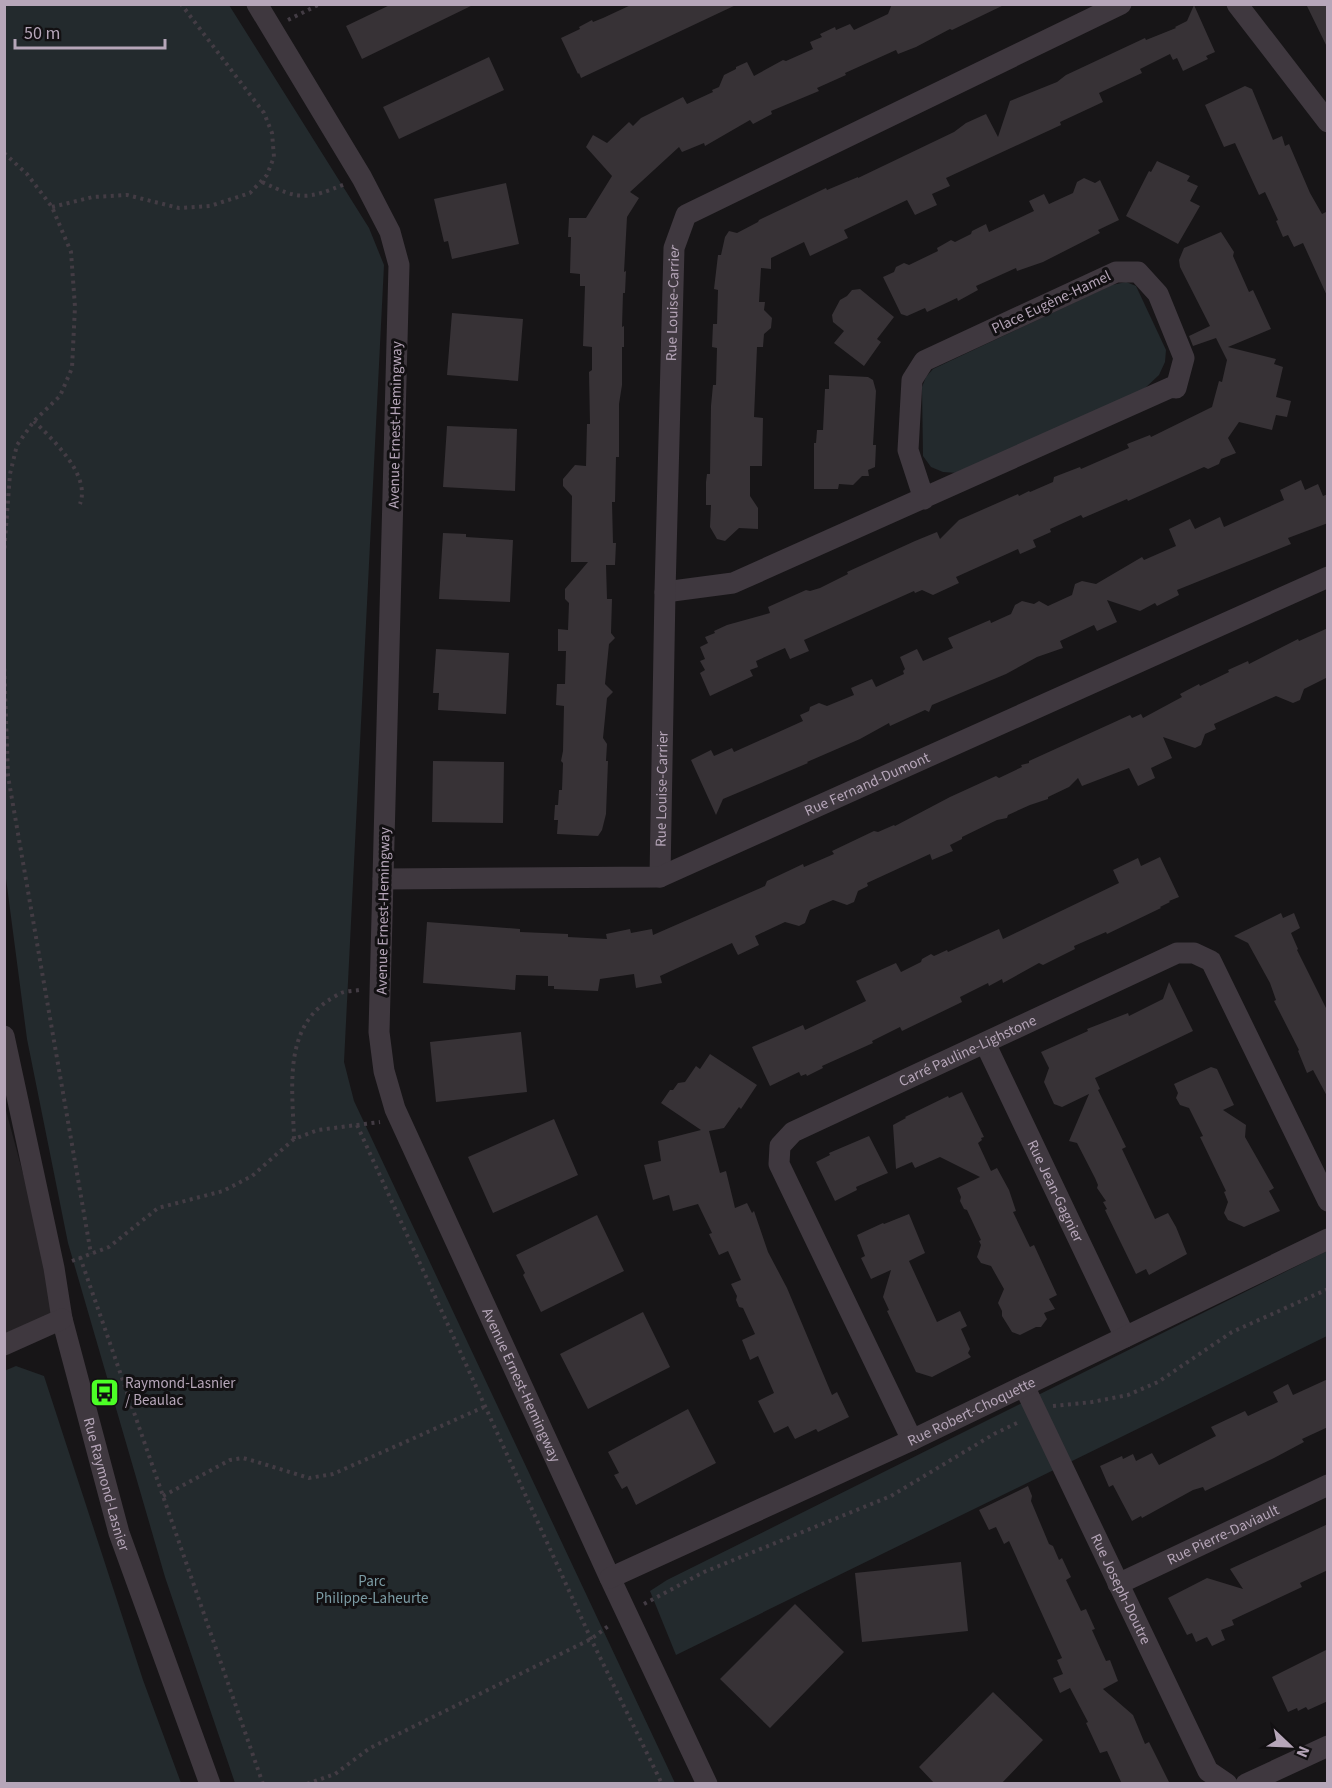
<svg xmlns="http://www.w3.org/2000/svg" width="1332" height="1788" viewBox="0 0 1332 1788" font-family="'Source Sans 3',sans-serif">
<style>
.built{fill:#242124}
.green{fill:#232a2d}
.building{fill:#373236}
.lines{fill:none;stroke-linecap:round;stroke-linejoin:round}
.path{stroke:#433c44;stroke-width:4;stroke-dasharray:3 4.5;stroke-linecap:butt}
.minor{stroke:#3f383f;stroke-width:21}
.labels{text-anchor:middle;stroke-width:6;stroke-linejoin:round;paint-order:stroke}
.street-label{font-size:15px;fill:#b6a6b9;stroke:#121012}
.poi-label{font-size:15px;fill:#b6a6b9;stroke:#121012;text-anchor:start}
.park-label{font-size:15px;fill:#7c9ca5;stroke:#121012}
</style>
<rect width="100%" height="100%" fill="#171517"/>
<path class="built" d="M 4,1103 L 62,1319 L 4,1342 Z"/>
<path class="green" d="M 4,5 L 229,5 L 369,228 L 384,265 L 344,1062 L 354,1101 L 675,1783 L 235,1783 L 165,1577 L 68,1243 L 27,1039 L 5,871 Z
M 1126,282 L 1136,286 L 1166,350 L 1165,362 L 1159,375 L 1144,389 L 957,473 L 943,472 L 931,467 L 923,456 L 922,387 L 926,377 L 933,369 L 1112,285 Z
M 1327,1251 L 1327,1336 L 676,1655 L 650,1591 L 667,1580 Z
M 16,1366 L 44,1376 L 143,1680 L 181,1783 L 5,1783 L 4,1371 Z"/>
<path class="building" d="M 392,4 L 475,4 L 362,59 L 346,26 Z
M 633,4 L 738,4 L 581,78 L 579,73 L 578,74 L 561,38 L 580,29 L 579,27 L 592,20 L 593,22 L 603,18 Z
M 892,4 L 1006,4 L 952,30 L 950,29 L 916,47 L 898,54 L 896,50 L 845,73 L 846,75 L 817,88 L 819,91 L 771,111 L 772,114 L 753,124 L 750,120 L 705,146 L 704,143 L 682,152 L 679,147 L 630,192 L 639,198 L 627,217 L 624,272 L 626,271 L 625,293 L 623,293 L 622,327 L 624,326 L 624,347 L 622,347 L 622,385 L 619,404 L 619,457 L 616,457 L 615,502 L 612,502 L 613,543 L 616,543 L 615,565 L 606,565 L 607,599 L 612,599 L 611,633 L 615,638 L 609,644 L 605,684 L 613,692 L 607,698 L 603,738 L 607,744 L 606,761 L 608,761 L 606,814 L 602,830 L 598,836 L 557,834 L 558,820 L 554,820 L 555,805 L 558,805 L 559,790 L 562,790 L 563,763 L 561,761 L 563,751 L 564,706 L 556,705 L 557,684 L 565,684 L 566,651 L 558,651 L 558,629 L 568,630 L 569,603 L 565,599 L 565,589 L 588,562 L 571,562 L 572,496 L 563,486 L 563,479 L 575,465 L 586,466 L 587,424 L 590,424 L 589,372 L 592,370 L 592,347 L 583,346 L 585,286 L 580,286 L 580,274 L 570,273 L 571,237 L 568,237 L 569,218 L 586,218 L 612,176 L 586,147 L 593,135 L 607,143 L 629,122 L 633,126 L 641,118 L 683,97 L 687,104 L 713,92 L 712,90 L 719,87 L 724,75 L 736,69 L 736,67 L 747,62 L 754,76 L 783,60 L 786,61 L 813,49 L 810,42 L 822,37 L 820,34 L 835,27 L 836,30 L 850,24 L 854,30 L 888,14 Z
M 1306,4 L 1328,4 L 1328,49 Z
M 1194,5 L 1215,52 L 1206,56 L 1208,59 L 1183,71 L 1177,58 L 1173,60 L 1170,54 L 1140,69 L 1142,73 L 1099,93 L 1103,102 L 1060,122 L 1061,125 L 946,178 L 950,186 L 932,194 L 937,205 L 915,215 L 907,200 L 844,230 L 848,238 L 810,256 L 804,242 L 771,258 L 771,269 L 761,268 L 759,302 L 765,302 L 764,310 L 772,318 L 771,328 L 764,334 L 763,347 L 757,347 L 754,417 L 763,418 L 762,466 L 750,466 L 750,496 L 758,508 L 758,529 L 739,528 L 725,541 L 717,539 L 710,527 L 711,505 L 706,505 L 706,482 L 707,474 L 710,474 L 711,406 L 713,385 L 716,385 L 717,348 L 712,347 L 713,324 L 717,324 L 718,290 L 714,289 L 718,255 L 721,255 L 725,237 L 729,231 L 737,233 L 758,222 L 759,220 L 826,188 L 827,190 L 858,177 L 858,178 L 954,132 L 966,123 L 986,114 L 998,137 L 1010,101 L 1057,82 L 1066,75 L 1145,38 L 1146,40 L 1176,28 L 1175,27 L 1187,21 Z
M 489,57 L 504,90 L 399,139 L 383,107 Z
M 1245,86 L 1252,89 L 1273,140 L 1282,136 L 1285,146 L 1289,144 L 1310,193 L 1322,214 L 1328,211 L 1328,298 L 1303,243 L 1294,247 L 1288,235 L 1283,237 L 1276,221 L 1278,220 L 1265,192 L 1259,195 L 1235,143 L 1224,147 L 1205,105 Z
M 1157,161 L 1190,176 L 1187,181 L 1198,186 L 1190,201 L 1200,206 L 1178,244 L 1126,216 L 1149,171 L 1151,172 Z
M 1084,178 L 1095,183 L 1100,180 L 1119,220 L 1098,230 L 1100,233 L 1043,262 L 1017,271 L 1016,268 L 976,286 L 978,290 L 958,301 L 957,298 L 927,312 L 925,308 L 907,316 L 901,314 L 883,277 L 894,272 L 896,267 L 904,263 L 909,265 L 938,251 L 937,248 L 951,240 L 955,242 L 971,234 L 972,231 L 986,224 L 989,232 L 1034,211 L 1029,201 L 1044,194 L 1049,204 L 1073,193 L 1077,182 Z
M 506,183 L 519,244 L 452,259 L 448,241 L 444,242 L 434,199 Z
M 1221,232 L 1234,252 L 1233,256 L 1249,292 L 1253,290 L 1271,329 L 1228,347 L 1276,359 L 1274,364 L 1283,367 L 1276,397 L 1291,401 L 1287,417 L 1276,415 L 1272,430 L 1239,422 L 1228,438 L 1236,453 L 1221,459 L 1219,464 L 1208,469 L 1204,467 L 1128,501 L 1127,499 L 1083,518 L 1081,515 L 1050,529 L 1051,532 L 1033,540 L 1036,547 L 1020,554 L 1018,549 L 956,577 L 959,583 L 933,595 L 922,590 L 915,593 L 914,591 L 804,640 L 809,651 L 790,659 L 785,648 L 756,661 L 758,667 L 750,670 L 753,676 L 710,696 L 700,673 L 705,670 L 700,661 L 705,659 L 700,647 L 708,643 L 705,637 L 715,633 L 714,631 L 727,625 L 770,613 L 768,607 L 806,590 L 810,591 L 820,588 L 848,574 L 847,572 L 915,541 L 937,532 L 940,539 L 959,520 L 1018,494 L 1019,496 L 1029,491 L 1030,492 L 1053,482 L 1054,477 L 1080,467 L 1081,469 L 1129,448 L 1127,444 L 1150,435 L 1151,437 L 1212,407 L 1219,381 L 1222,382 L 1227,360 L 1216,338 L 1193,346 L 1189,336 L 1210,326 L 1180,267 L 1179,260 L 1184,248 Z
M 860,289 L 894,317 L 877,339 L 881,342 L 864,366 L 834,343 L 844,331 L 833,322 L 832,315 L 840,300 L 847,296 L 852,290 Z
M 452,313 L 523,319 L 518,381 L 447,375 Z
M 829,375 L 868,377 L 873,380 L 876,391 L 873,445 L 876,445 L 875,467 L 868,470 L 869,476 L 862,476 L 853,485 L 839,484 L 838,489 L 814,489 L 814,443 L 816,443 L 817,430 L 823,430 L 825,389 L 829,389 Z
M 447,426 L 517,429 L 515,491 L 443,487 Z
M 1301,480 L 1305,490 L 1318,484 L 1323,496 L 1328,494 L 1328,523 L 1288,538 L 1291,544 L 1177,590 L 1179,595 L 1157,606 L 1155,603 L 1140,611 L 1107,600 L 1117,622 L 1097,631 L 1094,625 L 1060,641 L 1063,648 L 1037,657 L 1006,674 L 932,705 L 929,712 L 925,710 L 890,726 L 889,723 L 860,739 L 807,762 L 808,763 L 723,799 L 716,815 L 691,760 L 711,750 L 714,756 L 732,748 L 734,752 L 803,721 L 800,715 L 809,711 L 810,707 L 819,703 L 827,706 L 854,695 L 851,688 L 872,679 L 876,687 L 904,674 L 903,671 L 905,669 L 900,657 L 917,649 L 923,661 L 953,648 L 948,638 L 990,620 L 991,623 L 1011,614 L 1015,605 L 1022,601 L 1034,604 L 1039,601 L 1048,606 L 1072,595 L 1075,584 L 1082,581 L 1096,584 L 1142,557 L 1144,560 L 1176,546 L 1169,529 L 1190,519 L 1195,529 L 1220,517 L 1224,527 L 1284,500 L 1280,490 Z
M 443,533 L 466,534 L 466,537 L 513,540 L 510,602 L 439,599 Z
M 1328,628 L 1328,677 L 1304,689 L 1300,700 L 1293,703 L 1276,696 L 1214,724 L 1216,729 L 1205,734 L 1201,745 L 1195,748 L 1163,737 L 1172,758 L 1151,768 L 1155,778 L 1138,786 L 1129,768 L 1082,786 L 1078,778 L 1069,787 L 1048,797 L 1048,799 L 1030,805 L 1008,815 L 1007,818 L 997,820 L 962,837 L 962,839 L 950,845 L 953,851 L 932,860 L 930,854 L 867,883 L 868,886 L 858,891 L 854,902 L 847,905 L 833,900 L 810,910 L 805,923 L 799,926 L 785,922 L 755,936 L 759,945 L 738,955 L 732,943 L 660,976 L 662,983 L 636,988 L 634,974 L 600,979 L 598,991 L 554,989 L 554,986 L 548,986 L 548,976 L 516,975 L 515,990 L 423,983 L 427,922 L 520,929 L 520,932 L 568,934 L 568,937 L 607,939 L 606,934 L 630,929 L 631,933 L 652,929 L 653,935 L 765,886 L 767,881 L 803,864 L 804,867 L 834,854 L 832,851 L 874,831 L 878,832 L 894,825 L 895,826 L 950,797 L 996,776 L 999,778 L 1022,767 L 1021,765 L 1029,763 L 1029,761 L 1130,715 L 1132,718 L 1141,714 L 1143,718 L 1182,697 L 1180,694 L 1199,684 L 1200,686 L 1229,672 L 1228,670 L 1248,661 L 1249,664 L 1298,639 L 1299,641 Z
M 436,649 L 509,653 L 506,714 L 438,710 L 439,693 L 433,693 Z
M 433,761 L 504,762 L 503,823 L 432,822 Z
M 1160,857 L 1179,897 L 1169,901 L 1170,902 L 1160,907 L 1161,908 L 1107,934 L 1106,932 L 1074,946 L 1075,949 L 1043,965 L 1039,963 L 1003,983 L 1002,979 L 989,986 L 988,983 L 960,997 L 962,1002 L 902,1031 L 900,1027 L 872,1041 L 873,1043 L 822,1066 L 823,1068 L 807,1076 L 806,1074 L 801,1076 L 799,1072 L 770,1086 L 752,1047 L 803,1025 L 805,1030 L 866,1001 L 856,981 L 896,963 L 901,972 L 921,962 L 922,959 L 931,954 L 934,956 L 947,950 L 948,952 L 999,929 L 1003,939 L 1119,883 L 1113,870 L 1138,858 L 1141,866 Z
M 1281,913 L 1283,918 L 1294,913 L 1300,928 L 1291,933 L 1298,949 L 1297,950 L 1328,1012 L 1328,1098 L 1313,1070 L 1307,1073 L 1298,1051 L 1299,1050 L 1274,1001 L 1276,1000 L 1270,983 L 1248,943 L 1234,936 Z
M 1169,982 L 1193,1031 L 1095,1078 L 1100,1089 L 1098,1090 L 1126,1147 L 1122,1149 L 1155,1219 L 1168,1213 L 1176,1227 L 1187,1254 L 1149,1275 L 1146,1269 L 1136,1274 L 1105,1210 L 1107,1209 L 1103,1202 L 1106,1201 L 1097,1188 L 1098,1185 L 1095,1178 L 1077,1143 L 1069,1141 L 1089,1094 L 1062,1107 L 1054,1104 L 1044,1082 L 1049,1068 L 1041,1052 L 1088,1031 L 1087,1029 L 1128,1013 L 1129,1016 L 1163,999 Z
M 521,1032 L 527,1092 L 436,1102 L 430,1042 Z
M 710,1054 L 757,1085 L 741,1109 L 739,1107 L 724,1128 L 709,1131 L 720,1173 L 726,1171 L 735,1208 L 747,1203 L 752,1213 L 754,1211 L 768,1252 L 787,1288 L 832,1395 L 837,1392 L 849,1417 L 818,1432 L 816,1429 L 795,1439 L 788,1426 L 774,1433 L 758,1401 L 774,1393 L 758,1356 L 750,1360 L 742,1340 L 755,1334 L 743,1308 L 739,1307 L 736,1300 L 737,1296 L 731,1284 L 741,1280 L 728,1251 L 719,1255 L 709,1234 L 712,1233 L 698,1204 L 673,1211 L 669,1195 L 653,1200 L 644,1165 L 661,1161 L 658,1141 L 701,1130 L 661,1103 L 670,1090 L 673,1090 L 678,1083 L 685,1082 L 696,1066 L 700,1069 Z
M 1211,1067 L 1217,1069 L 1234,1105 L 1223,1110 L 1246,1125 L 1245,1137 L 1274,1188 L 1269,1191 L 1280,1211 L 1244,1227 L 1228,1220 L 1224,1213 L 1228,1202 L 1224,1192 L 1226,1191 L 1200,1137 L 1203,1136 L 1189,1108 L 1180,1105 L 1176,1098 L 1178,1093 L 1174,1084 Z
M 962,1092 L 984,1137 L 981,1138 L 982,1140 L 978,1143 L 991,1171 L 997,1168 L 1009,1190 L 1016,1211 L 1013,1212 L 1030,1247 L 1034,1245 L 1057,1295 L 1049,1299 L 1055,1309 L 1044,1313 L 1047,1319 L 1041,1327 L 1036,1327 L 1020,1335 L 1012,1332 L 1002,1316 L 1002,1311 L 998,1303 L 1004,1289 L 991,1266 L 981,1263 L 977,1257 L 981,1245 L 979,1241 L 981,1240 L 967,1210 L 964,1209 L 960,1201 L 961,1197 L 957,1188 L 980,1177 L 940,1157 L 915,1168 L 912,1162 L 896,1169 L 893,1125 L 906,1118 L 905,1117 L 948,1096 L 949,1098 Z
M 554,1119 L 578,1175 L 493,1213 L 468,1157 Z
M 869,1136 L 888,1173 L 856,1187 L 857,1190 L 835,1201 L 816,1162 L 830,1155 L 829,1153 Z
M 909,1214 L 925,1253 L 909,1261 L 937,1322 L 960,1311 L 967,1326 L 961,1329 L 970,1349 L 968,1353 L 971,1357 L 932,1377 L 916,1372 L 887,1311 L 889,1310 L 883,1297 L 891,1270 L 871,1279 L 861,1258 L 865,1256 L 857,1235 L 883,1223 L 884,1224 Z
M 597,1215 L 624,1271 L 541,1312 L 523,1275 L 525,1273 L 516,1255 Z
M 643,1312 L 670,1367 L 588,1409 L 560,1354 Z
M 1328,1379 L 1328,1427 L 1302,1439 L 1304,1442 L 1274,1458 L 1205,1491 L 1203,1487 L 1193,1490 L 1142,1518 L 1141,1516 L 1132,1521 L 1113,1485 L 1109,1487 L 1100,1466 L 1122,1456 L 1123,1459 L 1133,1454 L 1136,1461 L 1152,1453 L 1159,1465 L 1216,1436 L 1211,1427 L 1245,1411 L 1248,1416 L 1278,1402 L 1273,1392 L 1288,1384 L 1293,1395 Z
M 688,1409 L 716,1463 L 636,1505 L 627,1486 L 622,1489 L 614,1475 L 619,1473 L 608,1452 Z
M 1028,1486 L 1032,1496 L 1031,1501 L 1049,1544 L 1053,1546 L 1059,1560 L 1062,1558 L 1071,1577 L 1066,1580 L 1081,1611 L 1086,1609 L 1095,1629 L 1092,1630 L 1106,1661 L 1110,1660 L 1118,1681 L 1103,1689 L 1133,1715 L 1145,1744 L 1149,1742 L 1170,1784 L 1122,1784 L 1107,1751 L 1100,1753 L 1086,1723 L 1088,1722 L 1070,1688 L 1060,1693 L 1053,1678 L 1063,1674 L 1057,1660 L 1062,1658 L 1009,1541 L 1004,1544 L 996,1527 L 989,1530 L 979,1510 Z
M 1328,1524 L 1328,1570 L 1300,1583 L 1302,1587 L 1232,1620 L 1234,1625 L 1221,1630 L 1225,1640 L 1212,1646 L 1207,1637 L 1196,1642 L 1192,1633 L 1187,1635 L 1168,1598 L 1207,1578 L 1243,1589 L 1230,1569 Z
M 961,1562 L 968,1631 L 862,1642 L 855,1573 Z
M 795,1604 L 844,1652 L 770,1728 L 720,1679 Z
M 1328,1649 L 1328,1701 L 1308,1710 L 1306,1707 L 1298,1711 L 1297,1708 L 1288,1712 L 1272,1677 Z
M 993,1692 L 1043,1740 L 1001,1784 L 935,1784 L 919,1767 Z"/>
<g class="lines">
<path class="path" d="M 288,20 L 320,4
M 4,153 L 27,174 L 52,207 L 71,252 L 75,307 L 72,368 L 60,396 L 34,421 L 17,445 L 10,474 L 4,554
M 262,182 C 300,200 306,200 345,184
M 52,207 L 93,197 L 127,195 L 179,208 L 210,206 L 250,193 L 267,175 L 274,157 L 272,133 L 264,113 L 181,4
M 34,421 C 53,440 91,475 80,504
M 4,661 L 8,776 L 91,1254
M 357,1125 L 591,1639 L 662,1784
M 294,1139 C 293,1092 282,1030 329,1000 C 332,998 337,995 341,993 C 346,991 353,991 359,990
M 80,1257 L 263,1784
M 72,1261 L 109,1247 L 158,1208 L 223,1191 L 252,1176 L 294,1139 L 318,1130 L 380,1122
M 1053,1406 L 1092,1402 L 1128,1395 L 1158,1382 L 1232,1332 L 1328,1289
M 163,1496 L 230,1460 L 243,1458 L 254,1461 L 309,1478 L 333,1474 L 484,1407
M 644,1604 L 704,1572 L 891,1496 L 994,1434 L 1019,1422
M 307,1784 L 335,1774 L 370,1748 L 591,1639 L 611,1624"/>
<g class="minor">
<path id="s1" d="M 257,4 L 362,178 L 390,232 L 399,265 L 379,1032 L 384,1071 L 395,1109 L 610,1578 L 707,1784"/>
<path d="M 1237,4 L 1328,122"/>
<path d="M 665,592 L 733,583 L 1174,386 L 1176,388 L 1184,358 L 1158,294 L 1138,272 L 1116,272 L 924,361 L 912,380 L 908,450 L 924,499"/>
<path id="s2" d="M 660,877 L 665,592 L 674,248 L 686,215 L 1121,4"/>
<path id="s3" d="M 383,879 L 660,877 L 1328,577"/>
<path id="s4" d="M 4,1036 L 54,1268 L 62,1319 L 119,1533 L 210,1784"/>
<path id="s5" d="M 985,1043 L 1125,1337"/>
<path d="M 4,1345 L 62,1319"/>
<path id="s6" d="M 1024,1386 L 1208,1771 L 1227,1784"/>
<path id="s7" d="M 912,1440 L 779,1164 L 780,1146 L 793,1132 L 1177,953 L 1194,953 L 1211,961 L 1328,1201"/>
<path id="s8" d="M 610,1578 L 912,1440 L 1328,1239"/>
<path id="s9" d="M 1118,1584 L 1328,1485"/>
<path d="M 1246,1784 L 1328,1746"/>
</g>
</g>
<defs>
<symbol id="bus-square" viewBox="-11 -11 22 22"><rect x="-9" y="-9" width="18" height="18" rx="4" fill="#4cff26" stroke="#121012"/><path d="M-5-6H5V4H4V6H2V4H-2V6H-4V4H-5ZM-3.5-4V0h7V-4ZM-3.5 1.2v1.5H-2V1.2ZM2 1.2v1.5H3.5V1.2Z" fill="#111"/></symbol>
</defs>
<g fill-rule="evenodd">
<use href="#bus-square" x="88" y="1376" width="33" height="33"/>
</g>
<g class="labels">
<g class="street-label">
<text transform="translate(1051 302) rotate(-25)" y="5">Place Eugène-Hamel</text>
<text dy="5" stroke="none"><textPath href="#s2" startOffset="574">Rue Louise-Carrier</textPath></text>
<text transform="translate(395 425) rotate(-89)" y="5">Avenue Ernest-Hemingway</text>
<text dy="5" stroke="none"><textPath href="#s3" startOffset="504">Rue Fernand-Dumont</textPath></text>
<text dy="5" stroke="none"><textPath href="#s2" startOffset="88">Rue Louise-Carrier</textPath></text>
<text transform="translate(383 911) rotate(-89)" y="5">Avenue Ernest-Hemingway</text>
<text dy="5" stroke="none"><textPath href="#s7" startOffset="536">Carré Pauline-Lighstone</textPath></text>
<text dy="5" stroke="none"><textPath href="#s5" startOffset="164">Rue Jean-Gagnier</textPath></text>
<text dy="5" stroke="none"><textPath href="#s1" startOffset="1448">Avenue Ernest-Hemingway</textPath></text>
<text dy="5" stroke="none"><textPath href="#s8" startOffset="398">Rue Robert-Choquette</textPath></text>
<text dy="5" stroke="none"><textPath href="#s4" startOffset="460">Rue Raymond-Lasnier</textPath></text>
<text dy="5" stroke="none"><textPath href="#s9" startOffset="116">Rue Pierre-Daviault</textPath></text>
<text dy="5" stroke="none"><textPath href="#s6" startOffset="225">Rue Joseph-Doutre</textPath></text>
</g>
<g class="poi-label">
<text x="125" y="1388">Raymond-Lasnier<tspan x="125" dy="17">/ Beaulac</tspan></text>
</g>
<g class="park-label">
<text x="372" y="1586">Parc<tspan x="372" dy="17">Philippe-Laheurte</tspan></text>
</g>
</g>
<rect width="1332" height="1788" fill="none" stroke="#b6a6b9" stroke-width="12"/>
<g transform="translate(1290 1746) rotate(113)" stroke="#121012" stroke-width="4.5" paint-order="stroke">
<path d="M0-4.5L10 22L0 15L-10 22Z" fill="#b6a6b9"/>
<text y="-9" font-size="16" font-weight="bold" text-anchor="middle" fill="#b6a6b9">N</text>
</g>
<path d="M15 39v9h150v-9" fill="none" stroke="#b6a6b9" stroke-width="3"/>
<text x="24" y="39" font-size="18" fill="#b6a6b9" stroke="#121012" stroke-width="4.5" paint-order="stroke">50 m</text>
</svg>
